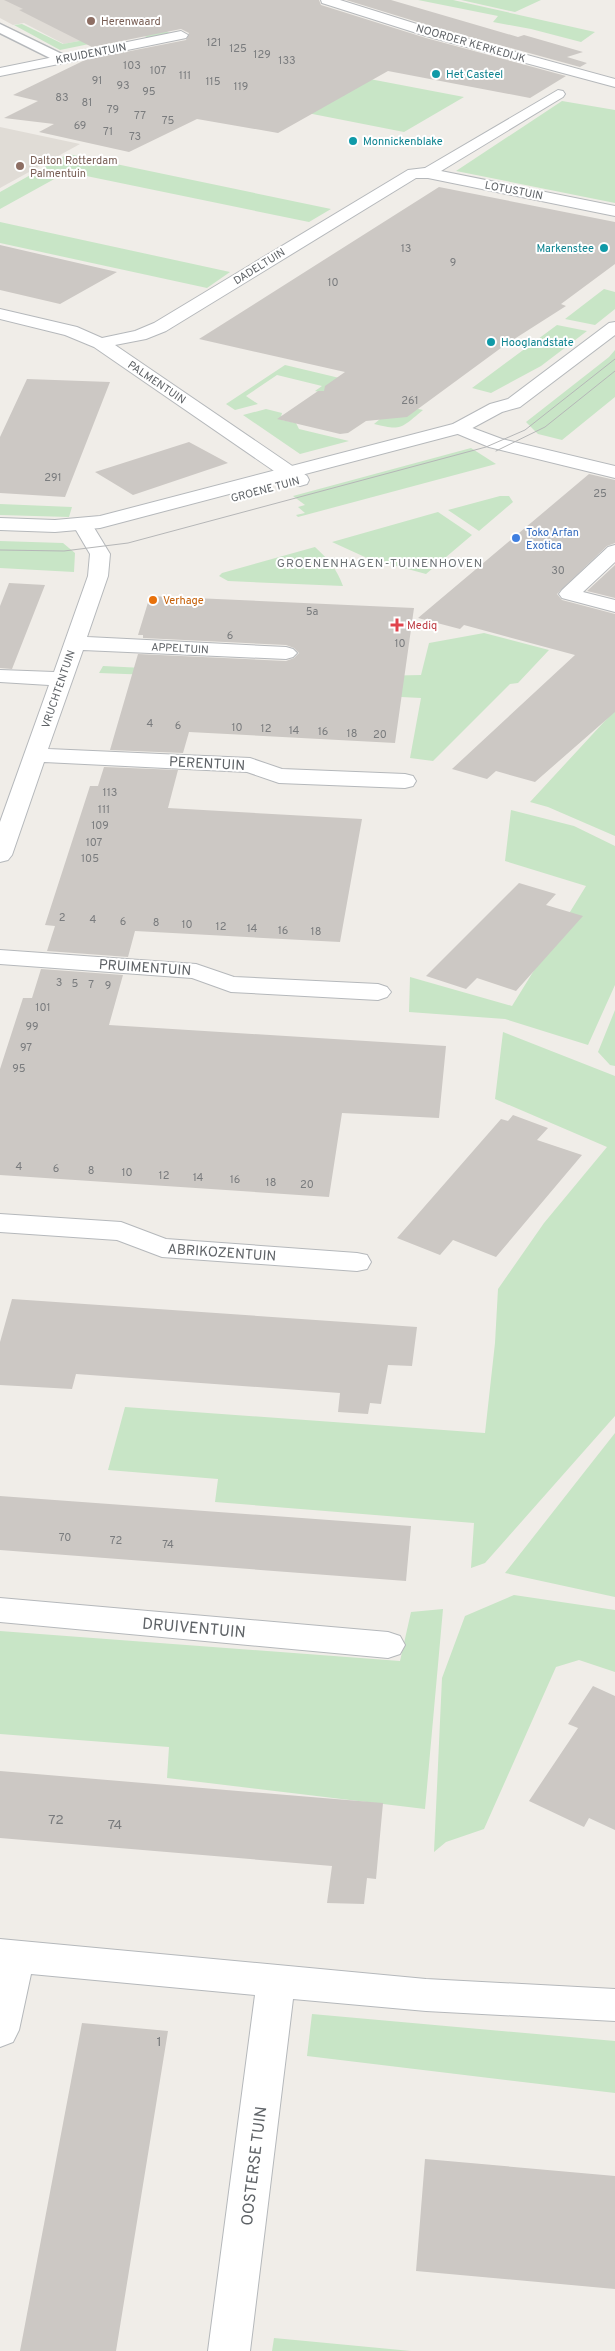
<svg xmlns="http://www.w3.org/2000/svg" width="615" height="2351" viewBox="0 0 615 2351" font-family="Overpass,sans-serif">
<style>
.education{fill:#e0dcd6}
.green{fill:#c8e5c6}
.building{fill:#ccc8c4}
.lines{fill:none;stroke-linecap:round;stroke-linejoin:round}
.pedestrian-casing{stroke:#b5b8bb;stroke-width:3}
.minor-casing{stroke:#b5b8bb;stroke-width:2}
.tertiary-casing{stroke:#b5b8bb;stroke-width:2}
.pedestrian{fill:#fff;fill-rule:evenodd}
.minor{fill:#fff;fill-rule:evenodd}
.tertiary{fill:#fff;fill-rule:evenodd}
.tram{stroke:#b5b6b7;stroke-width:1}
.education-dot{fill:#8d6e63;stroke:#fff;stroke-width:2}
.culture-dot{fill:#0f9aa8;stroke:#fff;stroke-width:2}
.shop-dot{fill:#3f7fe0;stroke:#fff;stroke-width:2}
.food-dot{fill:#e8710a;stroke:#fff;stroke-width:2}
.health-dot{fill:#e0444e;stroke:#fff;stroke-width:2}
.labels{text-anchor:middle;stroke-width:4;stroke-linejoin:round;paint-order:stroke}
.far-education-label{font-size:11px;fill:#785e54;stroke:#fff;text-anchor:start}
.number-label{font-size:11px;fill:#7a7c7e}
.far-street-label{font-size:11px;fill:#5f6367;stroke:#fff}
.far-culture-label{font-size:11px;fill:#0d838f;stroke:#fff;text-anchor:start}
.far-shop-label{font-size:11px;fill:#366cbe;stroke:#fff;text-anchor:start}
.far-food-label{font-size:11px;fill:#c56008;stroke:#fff;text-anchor:start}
.far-health-label{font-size:11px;fill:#be3a42;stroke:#fff;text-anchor:start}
.far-neighbourhood-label{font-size:12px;letter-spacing:1px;fill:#707578;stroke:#fff}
.street-label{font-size:14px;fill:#5f6367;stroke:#fff}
.near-number-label{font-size:14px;fill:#7a7c7e}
.near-street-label{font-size:16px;fill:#5f6367;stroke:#fff}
</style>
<rect width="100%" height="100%" fill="#f0ede8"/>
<path class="education" d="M 0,0 L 191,0 L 217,13 L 64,44 L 24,23 L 13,25 L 0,18 Z
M 0,127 L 80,144 L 0,188 Z"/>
<path class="green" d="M 418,0 L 453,0 L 595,32 L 581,42 L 531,29 L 493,22 L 498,16 Z
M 461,0 L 541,0 L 515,12 Z
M 22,24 L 63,44 L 159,26 L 171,34 L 150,38 L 138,34 L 60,50 L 14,25 Z
M 312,68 L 464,97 L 404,132 L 246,101 Z
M 562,101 L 615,110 L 615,203 L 456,171 Z
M 68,154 L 331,209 L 309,222 L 67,172 L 0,209 L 0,192 Z
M 0,222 L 230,272 L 207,288 L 0,243 Z
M 604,289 L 615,292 L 615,309 L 595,325 L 565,319 Z
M 557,325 L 587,331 L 541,366 L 491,393 L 472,388 Z
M 615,350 L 615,397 L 562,440 L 538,434 L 526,422 L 609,357 Z
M 285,365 L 373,386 L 361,395 L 423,410 C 401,428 402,431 374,424 L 392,409 L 315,391 L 322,386 L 277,375 L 246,396 L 258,404 L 235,410 L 226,404 Z
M 266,409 L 282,413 L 281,417 L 282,420 L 296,423 L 299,429 L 349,441 L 300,454 L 243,415 Z
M 471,448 L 496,464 L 298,517 L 296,515 L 305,513 L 298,507 L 305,505 L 293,496 Z
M 500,496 L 509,496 L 513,502 L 479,531 L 448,510 Z
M 0,504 L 72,507 L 69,517 L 0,515 Z
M 438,512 L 472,535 L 426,574 L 367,558 L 332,542 Z
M 0,541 L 63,543 L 75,553 L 74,572 L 0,568 Z
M 315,547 C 328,559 337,569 343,586 L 228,581 L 219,576 L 222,573 Z
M 484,633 L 549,650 L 518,683 L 510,684 L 433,761 L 410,758 L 421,698 L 149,684 L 152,675 L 99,673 L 103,666 L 330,677 L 421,675 L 429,643 Z
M 615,710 L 615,836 L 548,807 L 530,802 Z
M 511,810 L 574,826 L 615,846 L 615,985 L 588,1045 L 505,1019 L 409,1012 L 410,977 L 512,1006 L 586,886 L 505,861 Z
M 615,1010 L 615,1066 L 610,1065 L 598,1052 Z
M 503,1032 L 615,1076 L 615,1416 L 485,1563 L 471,1568 L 474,1523 L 215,1502 L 218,1479 L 108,1470 L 125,1407 L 485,1433 L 495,1343 L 498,1289 L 544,1223 L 607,1147 L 495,1099 Z
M 615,1433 L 615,1597 L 505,1573 Z
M 514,1595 L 615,1610 L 615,1672 L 579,1660 L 556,1667 L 484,1829 L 446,1842 L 434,1852 L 442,1678 L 465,1616 Z
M 443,1609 L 425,1809 L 167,1778 L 169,1747 L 0,1734 L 0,1631 L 400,1661 L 411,1612 Z
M 312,2014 L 615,2041 L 615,2093 L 307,2056 Z
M 274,2338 L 411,2351 L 272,2351 Z"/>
<path class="building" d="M 4,0 L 319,0 L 321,5 L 426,38 L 566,76 L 530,98 L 388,71 L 278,133 L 197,119 L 129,152 L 39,132 L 54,124 L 4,118 L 38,101 L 13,95 L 85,60 L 186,40 L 189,33 L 181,29 L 92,47 L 19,10 L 23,9 Z
M 346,0 L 391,0 L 518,37 L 524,35 L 583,52 L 567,57 L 587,63 L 580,67 L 437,28 Z
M 439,187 L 615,222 L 615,264 L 561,304 L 566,306 L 505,345 L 407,417 L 366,421 L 348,433 L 340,434 L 277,419 L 318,391 L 324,391 L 325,386 L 345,372 L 199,339 Z
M 0,245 L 117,272 L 60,304 L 0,290 Z
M 27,379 L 110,382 L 65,497 L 0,493 L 0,437 Z
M 189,442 L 228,463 L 133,495 L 95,472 Z
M 589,474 L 615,480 L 615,543 L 607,546 L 557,594 L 562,600 L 615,614 L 615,712 L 535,782 L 496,771 L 487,779 L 452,769 L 575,655 L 464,625 L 460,629 L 418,618 Z
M 615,565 L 615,598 L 587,591 Z
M 9,583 L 45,585 L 12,669 L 0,668 L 0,606 Z
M 150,596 L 414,608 L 395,743 L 189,732 L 183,753 L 110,750 L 138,654 L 286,661 L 294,658 L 299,653 L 294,648 L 286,645 L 143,638 L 143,635 L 138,635 Z
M 104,767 L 178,770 L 168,808 L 362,819 L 340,942 L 135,931 L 128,957 L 47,951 L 55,926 L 45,925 L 90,786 L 98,786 Z
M 519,883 L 556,894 L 546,905 L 583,916 L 516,991 L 477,978 L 466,989 L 426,976 Z
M 41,969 L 123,975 L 109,1025 L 446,1046 L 439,1118 L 342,1113 L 329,1197 L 0,1175 L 0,1069 L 23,998 L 32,998 Z
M 513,1115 L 548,1128 L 537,1140 L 582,1155 L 496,1257 L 453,1240 L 440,1255 L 397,1238 L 501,1119 L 508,1121 Z
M 12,1299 L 417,1327 L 412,1366 L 388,1365 L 381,1404 L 370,1403 L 368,1414 L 338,1412 L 340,1393 L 76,1374 L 72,1389 L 0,1385 L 0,1342 Z
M 0,1496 L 411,1526 L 406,1581 L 0,1550 Z
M 593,1686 L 615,1696 L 615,1830 L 589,1818 L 584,1827 L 529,1801 L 578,1728 L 568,1724 Z
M 0,1771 L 383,1803 L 376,1879 L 367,1878 L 364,1904 L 327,1903 L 332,1866 L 0,1838 Z
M 82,2023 L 168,2031 L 116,2351 L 20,2351 Z
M 425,2159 L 615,2176 L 615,2289 L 416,2271 Z"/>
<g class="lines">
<defs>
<path id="pedestrian" d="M 0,24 L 66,56 L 68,59 L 62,63 L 58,62 L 0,33 Z"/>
<path id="minor" d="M 321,0 L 340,0 L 436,30 L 615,79 L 615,87 L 426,36 L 322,3 Z
M 181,31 L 188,35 L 186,38 L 0,76 L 0,68 Z
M 558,90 L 563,91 L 565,94 L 563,97 L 441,171 L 615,206 L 615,216 L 428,178 L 416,178 L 166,331 L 146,339 L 115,345 L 307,476 L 309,480 L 307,484 L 300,486 L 293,484 L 94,347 L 65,335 L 0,319 L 0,309 L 77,327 L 102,338 L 135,331 L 154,323 L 408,170 L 425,168 Z
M 459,423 L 502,439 L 615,466 L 615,478 L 489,447 L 453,432 L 450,428 L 453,424 Z
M 83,519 L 90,521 L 110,554 L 108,576 L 87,637 L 286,647 L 293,649 L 297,653 L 293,657 L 286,659 L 83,650 L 48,749 L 250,758 L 282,769 L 405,774 L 413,776 L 416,781 L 413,786 L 405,788 L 279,783 L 247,772 L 44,762 L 12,855 L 8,860 L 0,862 L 0,822 L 49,685 L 0,682 L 0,670 L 54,672 L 88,576 L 90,554 L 73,525 L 76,521 Z
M 615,545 L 615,562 L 583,592 L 615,600 L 615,612 L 562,598 L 559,594 L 562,590 L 608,547 Z
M 0,950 L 196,964 L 234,977 L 378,984 L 387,987 L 391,992 L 387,997 L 378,1000 L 231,992 L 192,978 L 0,964 Z
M 0,1214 L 121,1222 L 166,1239 L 357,1253 L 367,1255 L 371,1262 L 367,1269 L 357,1271 L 162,1257 L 117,1240 L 0,1232 Z
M 0,1598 L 388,1632 L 400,1636 L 405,1645 L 400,1654 L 388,1658 L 0,1622 Z
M 0,1939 L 426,1979 L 615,1989 L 615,2021 L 426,2011 L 293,1999 L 250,2351 L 208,2351 L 255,1995 L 31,1974 L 19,2030 L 13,2042 L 0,2047 Z"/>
<path id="tertiary" d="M 615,322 L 615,335 L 520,407 L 502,412 L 465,432 L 100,528 L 55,532 L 0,530 L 0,518 L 55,520 L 100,516 L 453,424 L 490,404 L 508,399 L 609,323 Z"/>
</defs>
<use href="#pedestrian" class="pedestrian-casing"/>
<use href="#minor" class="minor-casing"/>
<use href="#tertiary" class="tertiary-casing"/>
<use href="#pedestrian" class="pedestrian"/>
<use href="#minor" class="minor"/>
<use href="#tertiary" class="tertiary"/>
<path class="tram" d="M 496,451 L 545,427 L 615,371
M 0,550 L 64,551 L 128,543 L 486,447 L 525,430 L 615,359"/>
</g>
<g class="education-dot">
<circle cx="91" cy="21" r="5"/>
<circle cx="20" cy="166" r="5"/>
</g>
<g class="culture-dot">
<circle cx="436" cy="74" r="5"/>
<circle cx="353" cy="141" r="5"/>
<circle cx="604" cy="248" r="5"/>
<circle cx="491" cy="342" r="5"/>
</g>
<circle class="shop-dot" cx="516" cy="538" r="5"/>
<circle class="food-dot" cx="153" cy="600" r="5"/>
<path class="health-dot" d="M394.5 617.5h5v5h5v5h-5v5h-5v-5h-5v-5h5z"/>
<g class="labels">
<g class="far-education-label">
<text x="101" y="25">Herenwaard</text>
<text x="30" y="164">Dalton Rotterdam<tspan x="30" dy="13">Palmentuin</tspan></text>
</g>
<g class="number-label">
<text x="214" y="46">121</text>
<text x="238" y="52">125</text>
<text x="262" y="58">129</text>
<text x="287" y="64">133</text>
<text x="132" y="69">103</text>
<text x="158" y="74">107</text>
<text x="185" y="79">111</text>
<text x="97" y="84">91</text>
<text x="213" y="85">115</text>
<text x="123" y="89">93</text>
<text x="241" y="90">119</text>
<text x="149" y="95">95</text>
<text x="62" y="101">83</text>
<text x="87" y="106">81</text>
<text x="113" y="113">79</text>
<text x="140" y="119">77</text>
<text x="168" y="124">75</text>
<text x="80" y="129">69</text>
<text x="108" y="135">71</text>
<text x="135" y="140">73</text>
<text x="406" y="252">13</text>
<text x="453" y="266">9</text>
<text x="333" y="286">10</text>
<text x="410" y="404">261</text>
<text x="53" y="481">291</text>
<text x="600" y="497">25</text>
<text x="558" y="574">30</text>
<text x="312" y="615">5a</text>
<text x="230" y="639">6</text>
<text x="400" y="647">10</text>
<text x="150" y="727">4</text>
<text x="178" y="729">6</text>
<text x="237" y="731">10</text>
<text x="266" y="732">12</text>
<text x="294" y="734">14</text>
<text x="323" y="735">16</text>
<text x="352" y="737">18</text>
<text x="380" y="738">20</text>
<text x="110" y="796">113</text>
<text x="104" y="813">111</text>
<text x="100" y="829">109</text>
<text x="94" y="846">107</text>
<text x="90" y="862">105</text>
<text x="62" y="921">2</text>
<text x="93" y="923">4</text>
<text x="123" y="925">6</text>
<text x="156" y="926">8</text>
<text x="187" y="928">10</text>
<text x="221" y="930">12</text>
<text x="252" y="932">14</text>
<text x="283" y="934">16</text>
<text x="316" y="935">18</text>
<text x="59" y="986">3</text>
<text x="75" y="987">5</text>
<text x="91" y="988">7</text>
<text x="108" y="989">9</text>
<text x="43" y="1011">101</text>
<text x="32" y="1030">99</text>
<text x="26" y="1051">97</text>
<text x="19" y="1072">95</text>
<text x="19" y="1170">4</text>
<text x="56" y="1172">6</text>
<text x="91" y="1174">8</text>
<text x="127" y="1176">10</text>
<text x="164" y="1179">12</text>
<text x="198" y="1181">14</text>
<text x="235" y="1183">16</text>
<text x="271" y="1186">18</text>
<text x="307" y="1188">20</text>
<text x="65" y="1541">70</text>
<text x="116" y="1544">72</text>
<text x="168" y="1548">74</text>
</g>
<g class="far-street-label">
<text transform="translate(471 43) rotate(16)" y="4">NOORDER KERKEDIJK</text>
<text transform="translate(91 53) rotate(-11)" y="4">KRUIDENTUIN</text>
<text transform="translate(514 190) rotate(11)" y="4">LOTUSTUIN</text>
<text transform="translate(259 266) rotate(-32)" y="4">DADELTUIN</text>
<text transform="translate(157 382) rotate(34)" y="4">PALMENTUIN</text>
<text transform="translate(265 489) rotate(-15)" y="4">GROENE TUIN</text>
<text transform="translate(180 648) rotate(3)" y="4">APPELTUIN</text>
<text transform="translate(58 689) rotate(-71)" y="4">VRUCHTENTUIN</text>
</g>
<g class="far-culture-label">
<text x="446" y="78">Het Casteel</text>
<text x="363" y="145">Monnickenblake</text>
<text x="594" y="252" text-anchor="end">Markenstee</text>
<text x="501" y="346">Hooglandstate</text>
</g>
<g class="far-shop-label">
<text x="526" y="536">Toko Arfan<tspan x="526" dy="13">Exotica</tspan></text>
</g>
<g class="far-food-label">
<text x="163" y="604">Verhage</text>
</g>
<g class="far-health-label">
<text x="407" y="629">Mediq</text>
</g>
<g class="far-neighbourhood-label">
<text x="380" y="567">GROENENHAGEN-TUINENHOVEN</text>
</g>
<g class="street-label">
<text transform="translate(207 763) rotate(3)" y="5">PERENTUIN</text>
<text transform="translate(145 967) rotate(4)" y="5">PRUIMENTUIN</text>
<text transform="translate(222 1252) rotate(4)" y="5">ABRIKOZENTUIN</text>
</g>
<g class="near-number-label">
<text x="56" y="1824">72</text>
<text x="115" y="1829">74</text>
<text x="159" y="2046">1</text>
</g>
<g class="near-street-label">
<text transform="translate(194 1627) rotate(5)" y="6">DRUIVENTUIN</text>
<text transform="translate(253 2166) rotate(-83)" y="6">OOSTERSE TUIN</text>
</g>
</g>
</svg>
